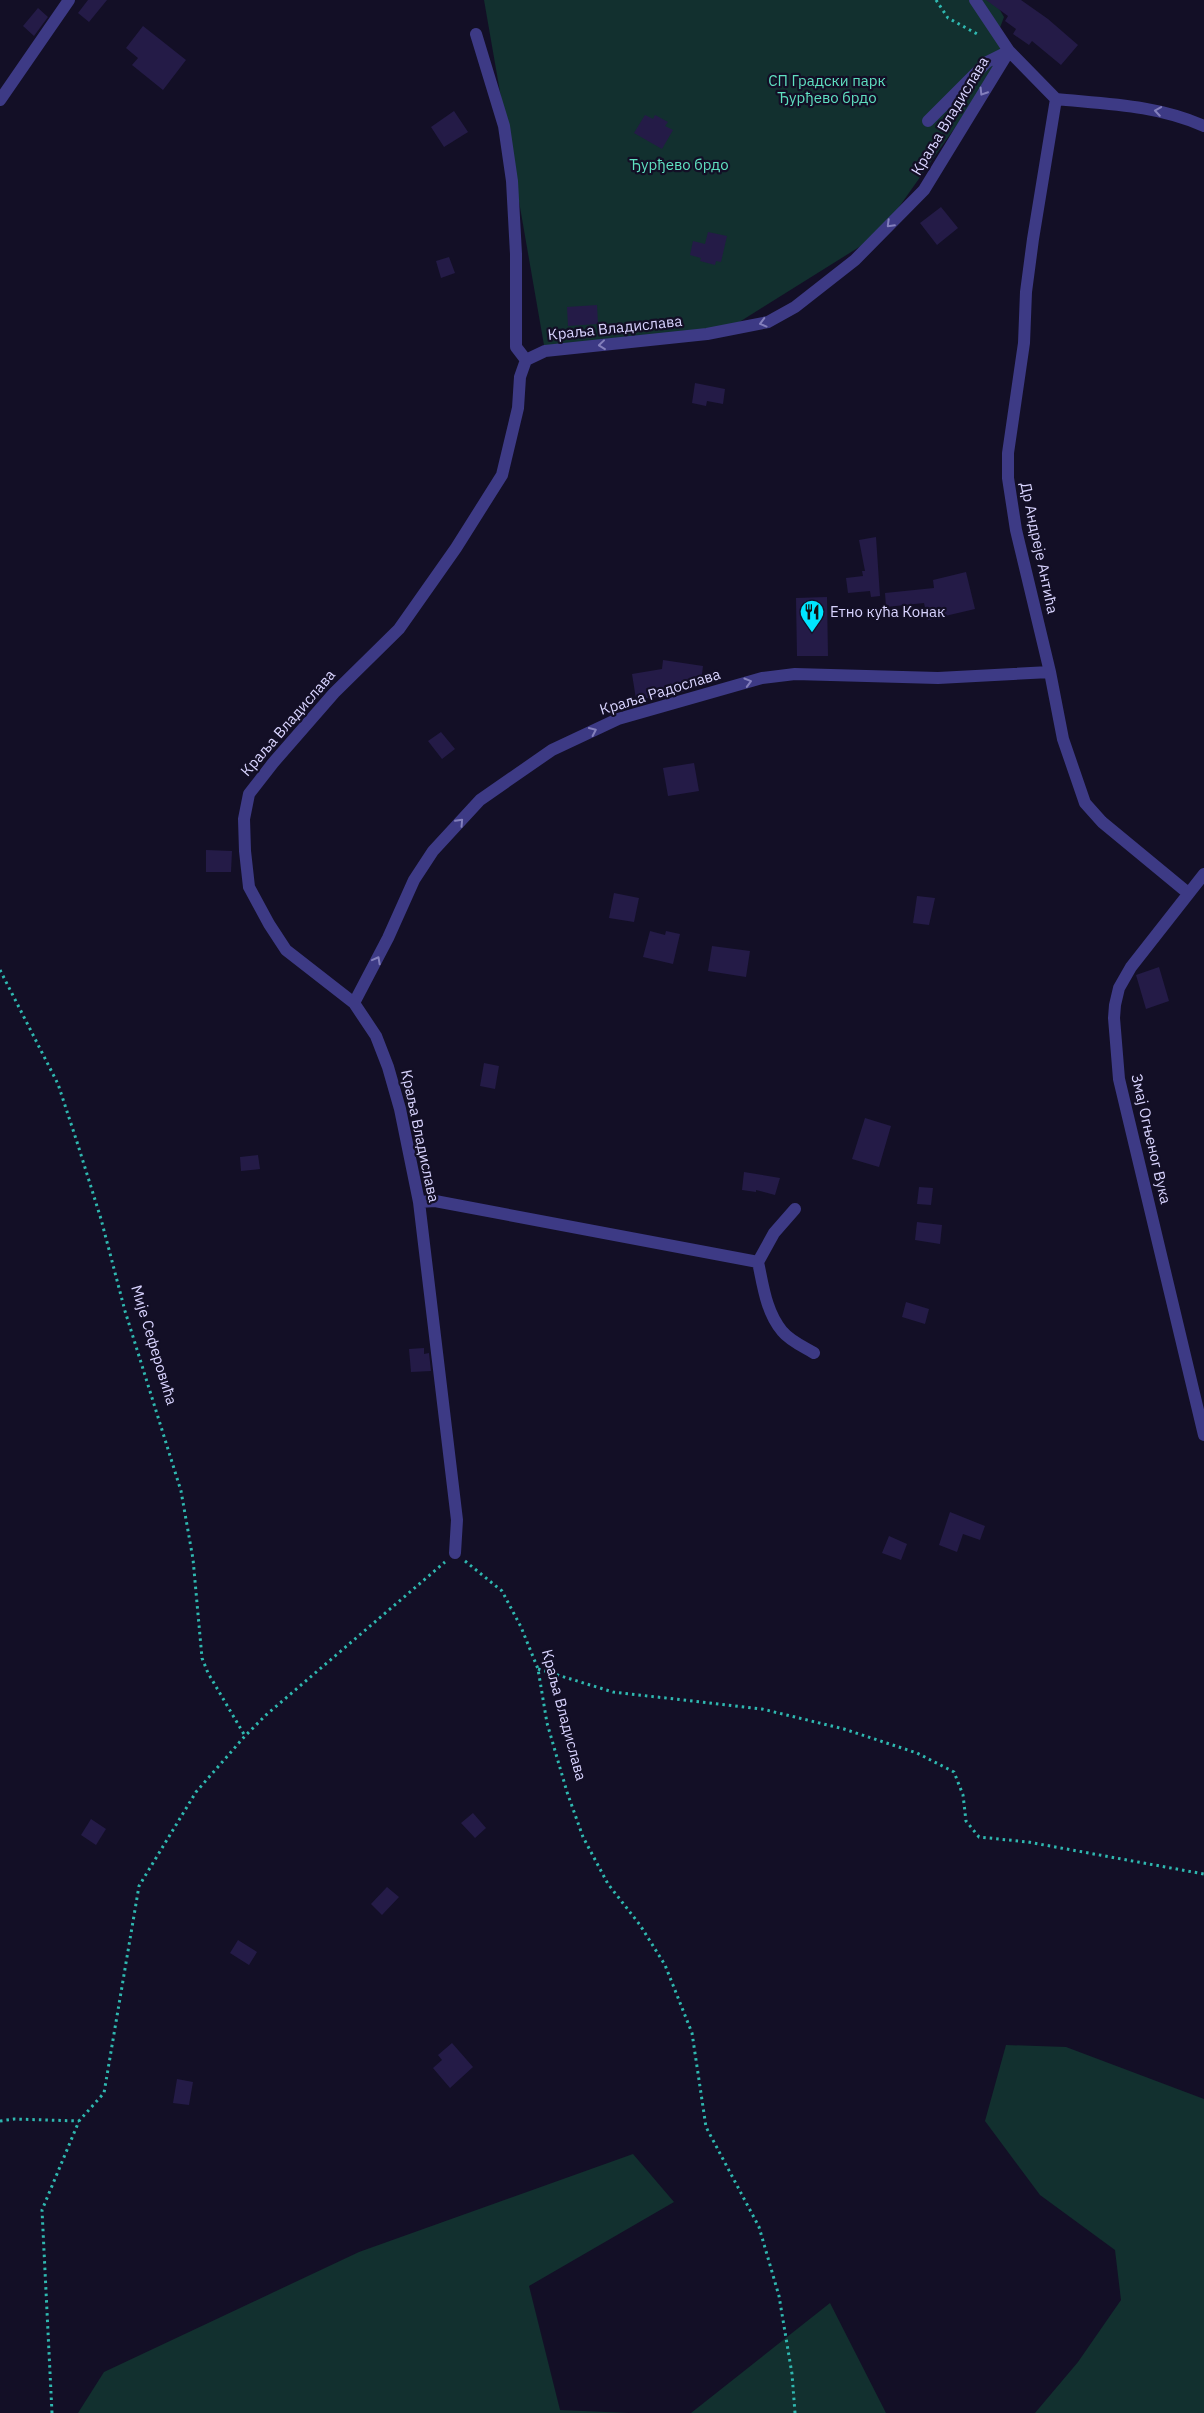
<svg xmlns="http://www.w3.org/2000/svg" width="1204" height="2413" viewBox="0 0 1204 2413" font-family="'IBM Plex Sans',sans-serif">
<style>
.green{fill:#12302f}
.building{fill:#241b47}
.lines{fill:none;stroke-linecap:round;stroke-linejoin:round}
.path{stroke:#2fb8b0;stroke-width:3;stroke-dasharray:2.5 4;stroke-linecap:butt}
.minor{stroke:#3d3a85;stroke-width:12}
.oneway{stroke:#837fbc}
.labels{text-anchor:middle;stroke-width:4.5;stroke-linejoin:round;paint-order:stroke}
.park-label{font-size:15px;fill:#5fe0c0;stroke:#130f26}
.street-label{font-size:15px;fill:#d9d4ff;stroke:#130f26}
.poi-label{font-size:15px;fill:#d9d4ff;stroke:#130f26;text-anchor:start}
</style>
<rect width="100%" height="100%" fill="#130f26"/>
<path class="green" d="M 484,0 L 994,0 L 1004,17 L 998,33 L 1009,51 L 880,234 L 725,331 L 545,351 Z
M 1006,2045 L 1066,2047 L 1204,2099 L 1204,2413 L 1035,2413 L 1078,2362 L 1121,2300 L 1115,2250 L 1040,2195 L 985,2121 Z
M 633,2154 L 674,2202 L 529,2286 L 560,2410 L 629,2413 L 78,2413 L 104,2372 L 359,2252 Z
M 830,2303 L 886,2413 L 691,2413 Z"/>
<path class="building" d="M 88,0 L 107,0 L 89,22 L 78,13 Z
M 986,0 L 1021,0 L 1048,19 L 1078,45 L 1061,65 L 1032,41 L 1029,45 L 1013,34 L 1016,29 L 1005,21 L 1008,16 Z
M 38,8 L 48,17 L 34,36 L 23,26 Z
M 143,26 L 186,60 L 163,90 L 132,65 L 138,58 L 126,48 Z
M 454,111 L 468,132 L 444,147 L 431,127 Z
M 645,115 L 653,119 L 655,115 L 668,122 L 665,126 L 673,130 L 662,149 L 634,133 Z
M 941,207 L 958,228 L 937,245 L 920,223 Z
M 708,232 L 727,236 L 721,262 L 716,261 L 715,265 L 700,261 L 701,258 L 690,255 L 693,241 L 705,244 Z
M 449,257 L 455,273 L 441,278 L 436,261 Z
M 597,305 L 598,324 L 568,326 L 567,307 Z
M 695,383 L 725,389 L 723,404 L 707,401 L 706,406 L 692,403 Z
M 876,537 L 880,596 L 871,597 L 870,591 L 848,593 L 846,578 L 863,576 L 862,571 L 865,571 L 859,540 Z
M 966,572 L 975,609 L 928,620 L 924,603 L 886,607 L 885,593 L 934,588 L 933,580 Z
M 827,597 L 828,656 L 797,656 L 796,598 Z
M 663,660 L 703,666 L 701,682 L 687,680 L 685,691 L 670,696 L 636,699 L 632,674 L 662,669 Z
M 441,732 L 455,749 L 442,759 L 428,741 Z
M 694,763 L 699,791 L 668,796 L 663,768 Z
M 206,850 L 232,851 L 231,872 L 206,872 Z
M 614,893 L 639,898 L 634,922 L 609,918 Z
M 917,896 L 935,898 L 929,925 L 913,923 Z
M 650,931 L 665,935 L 666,931 L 680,934 L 673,964 L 643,957 Z
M 712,946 L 750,951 L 746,977 L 708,971 Z
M 1159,967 L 1169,1001 L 1146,1009 L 1136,975 Z
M 484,1063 L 499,1066 L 495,1089 L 480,1086 Z
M 865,1118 L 891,1126 L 879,1167 L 852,1159 Z
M 258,1155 L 260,1169 L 241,1171 L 240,1157 Z
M 744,1172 L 780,1178 L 775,1195 L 756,1190 L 756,1192 L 742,1190 Z
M 919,1187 L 933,1188 L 931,1205 L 917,1204 Z
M 917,1222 L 942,1225 L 940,1244 L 915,1240 Z
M 906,1302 L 929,1309 L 925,1324 L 902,1317 Z
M 424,1348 L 424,1354 L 429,1353 L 431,1371 L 411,1372 L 409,1349 Z
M 950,1512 L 985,1526 L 980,1540 L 963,1534 L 957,1552 L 939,1545 Z
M 889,1536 L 907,1544 L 901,1560 L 882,1553 Z
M 473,1813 L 486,1828 L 475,1838 L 461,1823 Z
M 91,1819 L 106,1829 L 96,1845 L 81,1835 Z
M 387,1887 L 399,1897 L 382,1915 L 371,1904 Z
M 238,1940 L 257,1952 L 249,1965 L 230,1953 Z
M 452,2043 L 473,2067 L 450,2088 L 433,2068 L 442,2060 L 438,2055 Z
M 177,2079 L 193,2082 L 189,2105 L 173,2103 Z"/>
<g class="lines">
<path class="path" d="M 936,0 L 948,18 L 979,35
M 0,970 L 58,1084 L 77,1142 L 101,1219 L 125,1311 L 181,1491 L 193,1559 L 202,1658 L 208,1673 L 245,1736
M 465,1561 L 502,1591 L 521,1627 L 538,1669 L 547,1723 L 567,1792 L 583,1837 L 608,1884 L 640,1925 L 665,1965 L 692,2033 L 706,2127 L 759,2227 L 779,2296 L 792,2374 L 795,2413
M 538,1669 L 613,1692 L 762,1709 L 844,1729 L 917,1753 L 954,1772 L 963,1795 L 966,1821 L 979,1837 L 1028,1842 L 1204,1874
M 0,2121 L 14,2119 L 79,2121
M 52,2413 L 42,2210 L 79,2121 L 104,2093 L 139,1886 L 196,1792 L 245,1736 L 266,1715 L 445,1562"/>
<path class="minor" d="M 975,0 L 1009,51 L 1056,99 C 1107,104 1157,105 1204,126
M 476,34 L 504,126 L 512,181 L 516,254 L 516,347 L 526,360
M 1056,99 L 1033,239 L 1026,292 L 1024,343 L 1008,453 L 1008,478 L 1016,530 L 1050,672 L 1063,739 L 1085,803 L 1102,822 L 1188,893
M 0,100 L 69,0
M 928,121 L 987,62 L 1007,52
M 1204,874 L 1131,967 L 1119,988 L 1115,1005 L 1114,1018 L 1119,1079 L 1204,1435
M 354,1003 L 388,938 L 414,880 L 433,851 L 480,800 L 552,750 L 618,719 L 762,678 L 795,674 L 938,678 L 1050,672
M 419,1202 L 435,1201 L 758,1262
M 795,1209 L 774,1233 L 758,1262 C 763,1285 766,1312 782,1331 C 790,1341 804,1347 814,1353
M 455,1553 L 457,1520 L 419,1202 L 400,1109 L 388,1067 L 376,1036 L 354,1003 L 286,950 L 269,924 L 249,887 L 245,851 L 244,819 L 249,794 L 273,763 L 334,693 L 399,629 L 456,548 L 502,475 L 518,408 L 520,377 L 526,360 L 545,351 L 707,334 L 768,322 L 795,307 L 855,260 L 924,190 L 1009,51"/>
</g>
<defs><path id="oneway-chevron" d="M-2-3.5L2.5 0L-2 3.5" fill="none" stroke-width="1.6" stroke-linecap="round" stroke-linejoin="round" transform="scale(1.25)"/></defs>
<g class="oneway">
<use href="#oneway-chevron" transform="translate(983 92) rotate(122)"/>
<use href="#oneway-chevron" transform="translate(1158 111) rotate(-171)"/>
<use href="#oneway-chevron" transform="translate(890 224) rotate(135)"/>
<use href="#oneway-chevron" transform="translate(763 323) rotate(165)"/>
<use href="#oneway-chevron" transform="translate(602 345) rotate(174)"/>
<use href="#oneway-chevron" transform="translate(748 682) rotate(-16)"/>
<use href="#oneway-chevron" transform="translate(593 731) rotate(-25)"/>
<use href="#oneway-chevron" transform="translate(460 822) rotate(-47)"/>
<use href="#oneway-chevron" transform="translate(377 960) rotate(-62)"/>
</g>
<defs>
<symbol id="restaurant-pin" viewBox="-11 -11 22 30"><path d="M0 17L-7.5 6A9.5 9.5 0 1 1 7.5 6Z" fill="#00e5ff" stroke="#130f26"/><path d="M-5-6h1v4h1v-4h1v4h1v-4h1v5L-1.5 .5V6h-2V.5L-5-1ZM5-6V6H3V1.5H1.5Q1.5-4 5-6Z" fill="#111"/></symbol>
</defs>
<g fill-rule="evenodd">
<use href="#restaurant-pin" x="798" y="598" width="28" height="38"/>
</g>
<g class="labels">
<g class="park-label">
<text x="827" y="86">СП Градски парк<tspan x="827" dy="17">Ђурђево брдо</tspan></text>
<text x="679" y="170">Ђурђево брдо</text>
</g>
<g class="street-label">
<text transform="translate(950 116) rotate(-59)" y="5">Краља Владислава</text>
<text transform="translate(615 328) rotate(-6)" y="5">Краља Владислава</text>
<text transform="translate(1039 548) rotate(78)" y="5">Др Андреје Антића</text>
<text transform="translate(660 692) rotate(-17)" y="5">Краља Радослава</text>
<text transform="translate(288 723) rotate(-49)" y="5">Краља Владислава</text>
<text transform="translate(420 1136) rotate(78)" y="5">Краља Владислава</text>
<text transform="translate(1151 1139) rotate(77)" y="5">Змај Огњеног Вука</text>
<text transform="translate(154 1345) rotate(73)" y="5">Мије Сеферовића</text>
<text transform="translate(564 1715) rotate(75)" y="5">Краља Владислава</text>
</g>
<g class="poi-label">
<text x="830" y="617">Етно кућа Конак</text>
</g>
</g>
</svg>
